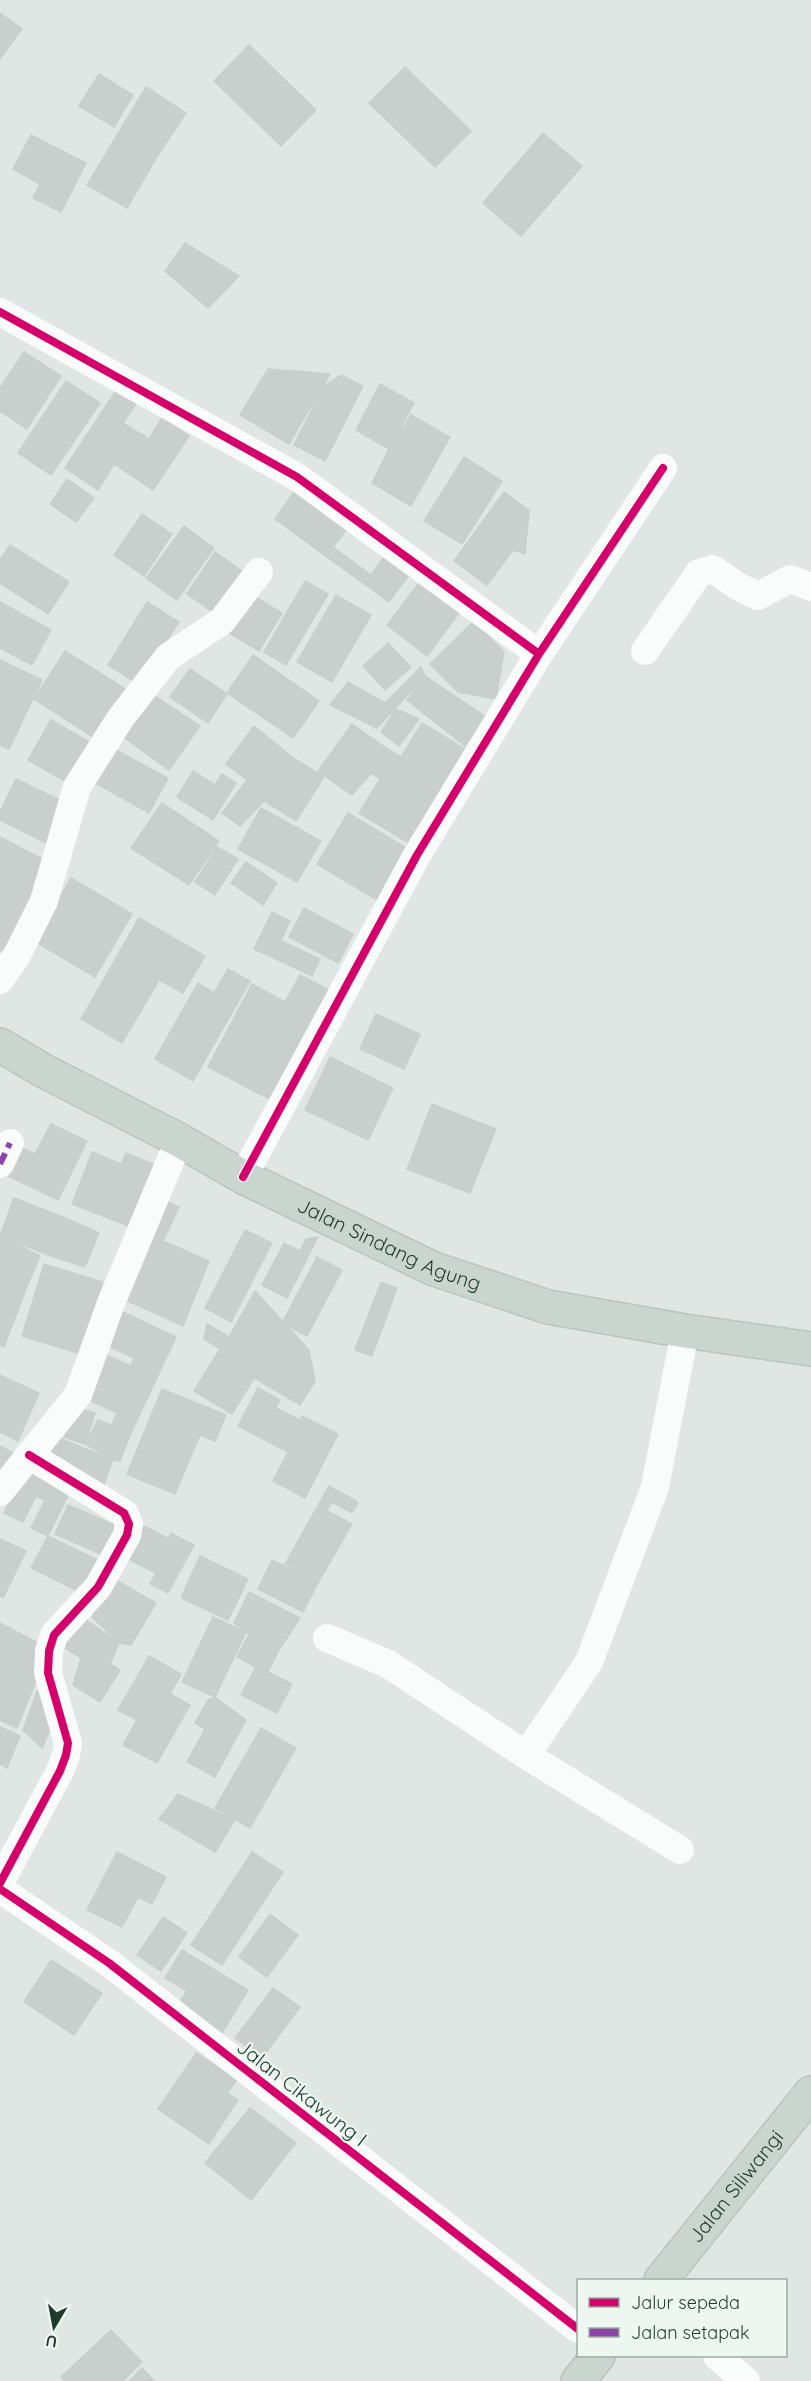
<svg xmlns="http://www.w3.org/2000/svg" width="811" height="2381" viewBox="0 0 811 2381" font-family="Quicksand,sans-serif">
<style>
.building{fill:#c8cfcc;stroke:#c8cfcc;stroke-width:1.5}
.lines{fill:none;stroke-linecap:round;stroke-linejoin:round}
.primary-casing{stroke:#bac4bf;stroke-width:36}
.minor{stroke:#fafbfb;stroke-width:28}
.primary{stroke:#cbd5d0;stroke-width:33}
.quiet{stroke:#8e44ad;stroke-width:6;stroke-dasharray:12 6;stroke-linecap:butt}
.cycleway-casing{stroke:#edf7f0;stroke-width:11}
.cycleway{stroke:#d6006c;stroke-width:8}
.labels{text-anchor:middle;stroke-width:4.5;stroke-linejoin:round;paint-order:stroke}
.street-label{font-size:20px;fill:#1d3b2e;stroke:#edf7f0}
</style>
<rect width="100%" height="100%" fill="#e0e6e3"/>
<path class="building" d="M 0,13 L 22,29 L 0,59 Z
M 249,45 L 316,110 L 281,146 L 214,81 Z
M 405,67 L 471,131 L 435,167 L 369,103 Z
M 99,74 L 133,95 L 114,127 L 79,106 Z
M 146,87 L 186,113 L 158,155 L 119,132 Z
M 119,132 L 158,155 L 127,208 L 87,185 Z
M 543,133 L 582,166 L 521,236 L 483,203 Z
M 31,135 L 86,163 L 61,212 L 33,198 L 40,184 L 13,169 Z
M 185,243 L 239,276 L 208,308 L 165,271 Z
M 24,352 L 61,376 L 27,429 L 0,411 L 0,388 Z
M 268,369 L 330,374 L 289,444 L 240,415 Z
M 341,375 L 363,386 L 325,461 L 294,445 L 323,387 Z
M 66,381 L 100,403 L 51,475 L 18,453 Z
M 380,384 L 414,403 L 389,449 L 356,430 Z
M 119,386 L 139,399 L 123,423 L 149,439 L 162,418 L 189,436 L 153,490 L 114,464 L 98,490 L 65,468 Z
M 411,415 L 450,437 L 411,506 L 372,483 L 389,449 Z
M 464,457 L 502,481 L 462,544 L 424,521 Z
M 67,479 L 94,498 L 76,522 L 50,504 Z
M 295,490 L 351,524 L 333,547 L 371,575 L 384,557 L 409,575 L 389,602 L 275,519 Z
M 504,492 L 529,510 L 525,554 L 513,550 L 487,585 L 454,561 Z
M 142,514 L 172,534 L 144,576 L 114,555 Z
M 184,526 L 214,548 L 177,600 L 146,578 Z
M 10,545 L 69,582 L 48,614 L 0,583 L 0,560 Z
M 215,552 L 245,573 L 216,614 L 187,594 Z
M 422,579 L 462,609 L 427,656 L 387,625 Z
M 305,581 L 328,594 L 286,665 L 264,652 Z
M 252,595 L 282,613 L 259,651 L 229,633 Z
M 336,595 L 371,615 L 332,682 L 297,662 Z
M 0,602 L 51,630 L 32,665 L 0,648 Z
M 147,602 L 179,622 L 139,685 L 108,665 Z
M 474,621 L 504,652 L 496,699 L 458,692 L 430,664 Z
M 388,643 L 411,667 L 385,690 L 363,666 Z
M 65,651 L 127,690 L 96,739 L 34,699 Z
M 253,655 L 319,701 L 293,738 L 227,693 Z
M 0,660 L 42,680 L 9,749 L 0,745 Z
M 421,667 L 425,676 L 377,728 L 330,705 L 348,682 L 385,703 Z
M 190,669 L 227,694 L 208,723 L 170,697 Z
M 425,676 L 486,717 L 465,746 L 407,700 Z
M 152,694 L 200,726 L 169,770 L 122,736 Z
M 396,709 L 419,719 L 399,746 L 381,732 Z
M 51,720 L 93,744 L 70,784 L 28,760 Z
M 422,723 L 475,755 L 417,848 L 359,813 L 380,779 L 371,773 L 386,748 L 401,757 Z
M 352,724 L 386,748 L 371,773 L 352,795 L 318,771 Z
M 254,726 L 292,757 L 264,801 L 240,826 L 222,813 L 247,780 L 226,764 Z
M 114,749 L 168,778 L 149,813 L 95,783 Z
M 292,757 L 324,777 L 296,821 L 264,801 Z
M 193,771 L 215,785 L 222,774 L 236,783 L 213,820 L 177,797 Z
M 16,779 L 66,803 L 46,843 L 0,820 L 0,812 Z
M 162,803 L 219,841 L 189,885 L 131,848 Z
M 261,808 L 321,841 L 297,882 L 238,849 Z
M 348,813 L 408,849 L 377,900 L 317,864 Z
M 0,837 L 50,863 L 4,952 L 0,950 Z
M 217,847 L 238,859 L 215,895 L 195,882 Z
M 246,862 L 277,883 L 263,905 L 231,883 Z
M 71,878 L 132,914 L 95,977 L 34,941 Z
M 304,908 L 353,934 L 338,963 L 289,937 Z
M 272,912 L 290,921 L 281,941 L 320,959 L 312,976 L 254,949 Z
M 139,918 L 205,956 L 183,993 L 159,980 L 122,1043 L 81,1019 Z
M 228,969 L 250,981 L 193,1081 L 155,1059 L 198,983 L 214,993 Z
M 300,975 L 333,992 L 275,1102 L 208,1067 L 252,984 L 285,1002 Z
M 376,1014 L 420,1034 L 404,1069 L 360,1049 Z
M 330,1057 L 393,1088 L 368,1140 L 305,1110 Z
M 432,1104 L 496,1129 L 470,1193 L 407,1169 Z
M 51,1124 L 87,1141 L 58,1200 L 6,1175 L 10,1143 L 35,1154 Z
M 92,1152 L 121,1164 L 126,1153 L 160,1167 L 136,1229 L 72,1204 Z
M 14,1198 L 63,1217 L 48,1255 L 0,1236 Z
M 166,1201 L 179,1207 L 163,1241 L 209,1261 L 183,1326 L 121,1298 Z
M 63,1217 L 99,1233 L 85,1267 L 48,1255 Z
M 245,1230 L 272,1243 L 231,1322 L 205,1308 Z
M 0,1236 L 40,1256 L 28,1284 L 0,1272 Z
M 318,1237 L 287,1298 L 262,1285 L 284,1243 L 300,1251 L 306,1239 Z
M 317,1257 L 342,1270 L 307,1336 L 282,1323 Z
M 44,1264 L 103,1282 L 81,1354 L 22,1336 Z
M 0,1272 L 28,1284 L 4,1347 L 0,1345 Z
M 381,1282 L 397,1288 L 372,1356 L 355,1350 Z
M 255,1291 L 309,1350 L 315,1381 L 300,1405 L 254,1378 L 232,1414 L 194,1391 L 220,1349 L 204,1339 L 207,1324 L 229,1337 Z
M 123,1312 L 176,1337 L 131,1433 L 112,1424 L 117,1413 L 82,1397 L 102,1353 L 131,1366 L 134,1358 L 108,1346 Z
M 0,1375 L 39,1393 L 18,1441 L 0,1432 Z
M 258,1388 L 280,1400 L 276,1408 L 300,1420 L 302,1416 L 338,1434 L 305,1498 L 273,1481 L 288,1452 L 238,1426 Z
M 162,1389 L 226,1415 L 215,1441 L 200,1435 L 175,1494 L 127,1474 Z
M 74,1407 L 95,1413 L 85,1444 L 64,1437 Z
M 98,1420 L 131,1433 L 120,1461 L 113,1460 L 85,1444 Z
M 52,1435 L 113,1460 L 103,1486 L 41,1461 Z
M 0,1446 L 13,1453 L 0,1475 Z
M 30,1462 L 74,1483 L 48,1536 L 31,1528 L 45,1500 L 36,1496 L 23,1522 L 4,1513 Z
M 329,1486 L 358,1502 L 352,1513 L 332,1502 L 327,1511 L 352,1524 L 318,1583 L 285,1564 Z
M 68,1505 L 117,1526 L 105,1556 L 55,1534 Z
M 144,1526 L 169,1539 L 171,1533 L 194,1545 L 168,1593 L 150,1584 L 156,1573 L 128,1559 Z
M 48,1536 L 102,1562 L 86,1595 L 31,1568 Z
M 0,1539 L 26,1551 L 3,1598 L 0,1596 Z
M 200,1556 L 248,1579 L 228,1620 L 181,1598 Z
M 272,1560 L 318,1583 L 303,1612 L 258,1589 Z
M 114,1579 L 156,1603 L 131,1645 L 119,1643 L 92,1617 Z
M 249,1592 L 300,1618 L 279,1650 L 249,1634 L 234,1623 Z
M 79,1615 L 119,1643 L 110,1664 L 120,1670 L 100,1702 L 73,1685 L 81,1658 L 60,1645 Z
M 213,1617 L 246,1632 L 215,1697 L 182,1682 Z
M 0,1623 L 43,1646 L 40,1671 L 17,1728 L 0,1720 Z
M 249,1634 L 279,1650 L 268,1672 L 292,1684 L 277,1713 L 241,1695 L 256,1667 L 237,1657 Z
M 149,1656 L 181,1674 L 170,1694 L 190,1705 L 157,1763 L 123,1745 L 137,1720 L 118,1710 Z
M 37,1691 L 45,1693 L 54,1720 L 42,1748 L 23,1730 Z
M 215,1697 L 246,1720 L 215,1777 L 187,1762 L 205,1729 L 195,1723 L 208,1700 Z
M 0,1727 L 20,1736 L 7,1768 L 0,1764 Z
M 261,1728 L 296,1748 L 250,1828 L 215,1808 Z
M 178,1794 L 235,1820 L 215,1852 L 159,1819 Z
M 117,1852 L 166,1877 L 152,1904 L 138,1897 L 122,1927 L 87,1910 Z
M 252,1852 L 283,1872 L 222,1965 L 191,1945 Z
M 270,1914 L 298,1935 L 267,1977 L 239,1957 Z
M 163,1917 L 187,1933 L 161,1971 L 137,1955 Z
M 182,1950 L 248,1990 L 222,2033 L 177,2006 L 187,1991 L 165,1978 Z
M 51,1960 L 102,1993 L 74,2035 L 24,2002 Z
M 273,1988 L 300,2007 L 262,2058 L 235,2038 Z
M 196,2053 L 237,2080 L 227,2093 L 238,2100 L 209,2144 L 158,2109 Z
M 250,2108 L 296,2143 L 251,2200 L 205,2163 Z
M 111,2330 L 142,2362 L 123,2381 L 65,2381 L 61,2377 Z
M 142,2368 L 154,2381 L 129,2381 Z"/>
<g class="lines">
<defs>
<g id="primary">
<path id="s1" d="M 0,1045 L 44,1071 L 179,1140 L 243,1177 L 434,1269 L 548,1307 L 685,1331 L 811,1349"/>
<path id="s2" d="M 661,2280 L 811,2093"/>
<path d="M 578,2381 L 598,2356"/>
</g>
</defs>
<use href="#primary" class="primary-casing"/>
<path class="minor" d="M 0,312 L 297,477 L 539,654
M 645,651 L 699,573 L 713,569 L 739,587 L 758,596 L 790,579 L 811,587
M 0,980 L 17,955 L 44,901 L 77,787 L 120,719 L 168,657 L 222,621 L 259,572
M 0,1164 L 10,1143
M 243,1177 L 417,855 L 539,654 L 663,468
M 0,1492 L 78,1395 L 111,1303 L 179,1140
M 327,1638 L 388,1664 L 526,1755 L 680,1850
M 526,1755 L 589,1662 L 655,1487 L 685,1331
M 0,1883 L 60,1771 L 66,1755 L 68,1743 L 48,1673 L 49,1651 L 54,1635 L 98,1587 L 127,1535 L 129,1524 L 124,1513 L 114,1507 L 29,1455
M 0,1889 L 109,1963 L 578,2329
M 717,2356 L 746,2381"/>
<use href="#primary" class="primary"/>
<path class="quiet" d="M 0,1164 L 10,1143"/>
<defs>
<path id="cycleway" d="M 0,312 L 297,477 L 539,654
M 243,1177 L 417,855 L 539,654 L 663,468
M 0,1883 L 60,1771 L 66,1755 L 68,1743 L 48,1673 L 49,1651 L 54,1635 L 98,1587 L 127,1535 L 129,1524 L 124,1513 L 114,1507 L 29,1455
M 0,1889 L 109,1963 L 578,2329"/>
</defs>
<use href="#cycleway" class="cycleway-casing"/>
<use href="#cycleway" class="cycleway"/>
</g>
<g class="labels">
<g class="street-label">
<text dy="7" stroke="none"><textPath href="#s1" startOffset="438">Jalan Sindang Agung</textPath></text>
<text transform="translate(302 2093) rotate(38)" y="7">Jalan Cikawung I</text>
<text dy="7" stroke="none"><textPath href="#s2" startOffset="120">Jalan Siliwangi</textPath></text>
</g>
</g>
<rect x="577" y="2279" width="210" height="78" fill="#edf7f0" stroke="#9aaca2" stroke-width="1.5"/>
<rect x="589" y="2298" width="30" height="9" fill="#d6006c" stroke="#9aaca2" stroke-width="1.5"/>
<text x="631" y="2309" font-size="18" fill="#1d3b2e">Jalur sepeda</text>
<rect x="589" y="2328" width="30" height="9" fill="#8e44ad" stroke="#9aaca2" stroke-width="1.5"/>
<text x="631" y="2339" font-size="18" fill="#1d3b2e">Jalan setapak</text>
<g transform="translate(54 2327) rotate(190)" stroke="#edf7f0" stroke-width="4.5" paint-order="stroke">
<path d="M0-4.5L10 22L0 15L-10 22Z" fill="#1d3b2e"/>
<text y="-9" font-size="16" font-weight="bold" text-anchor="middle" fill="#1d3b2e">U</text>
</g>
</svg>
